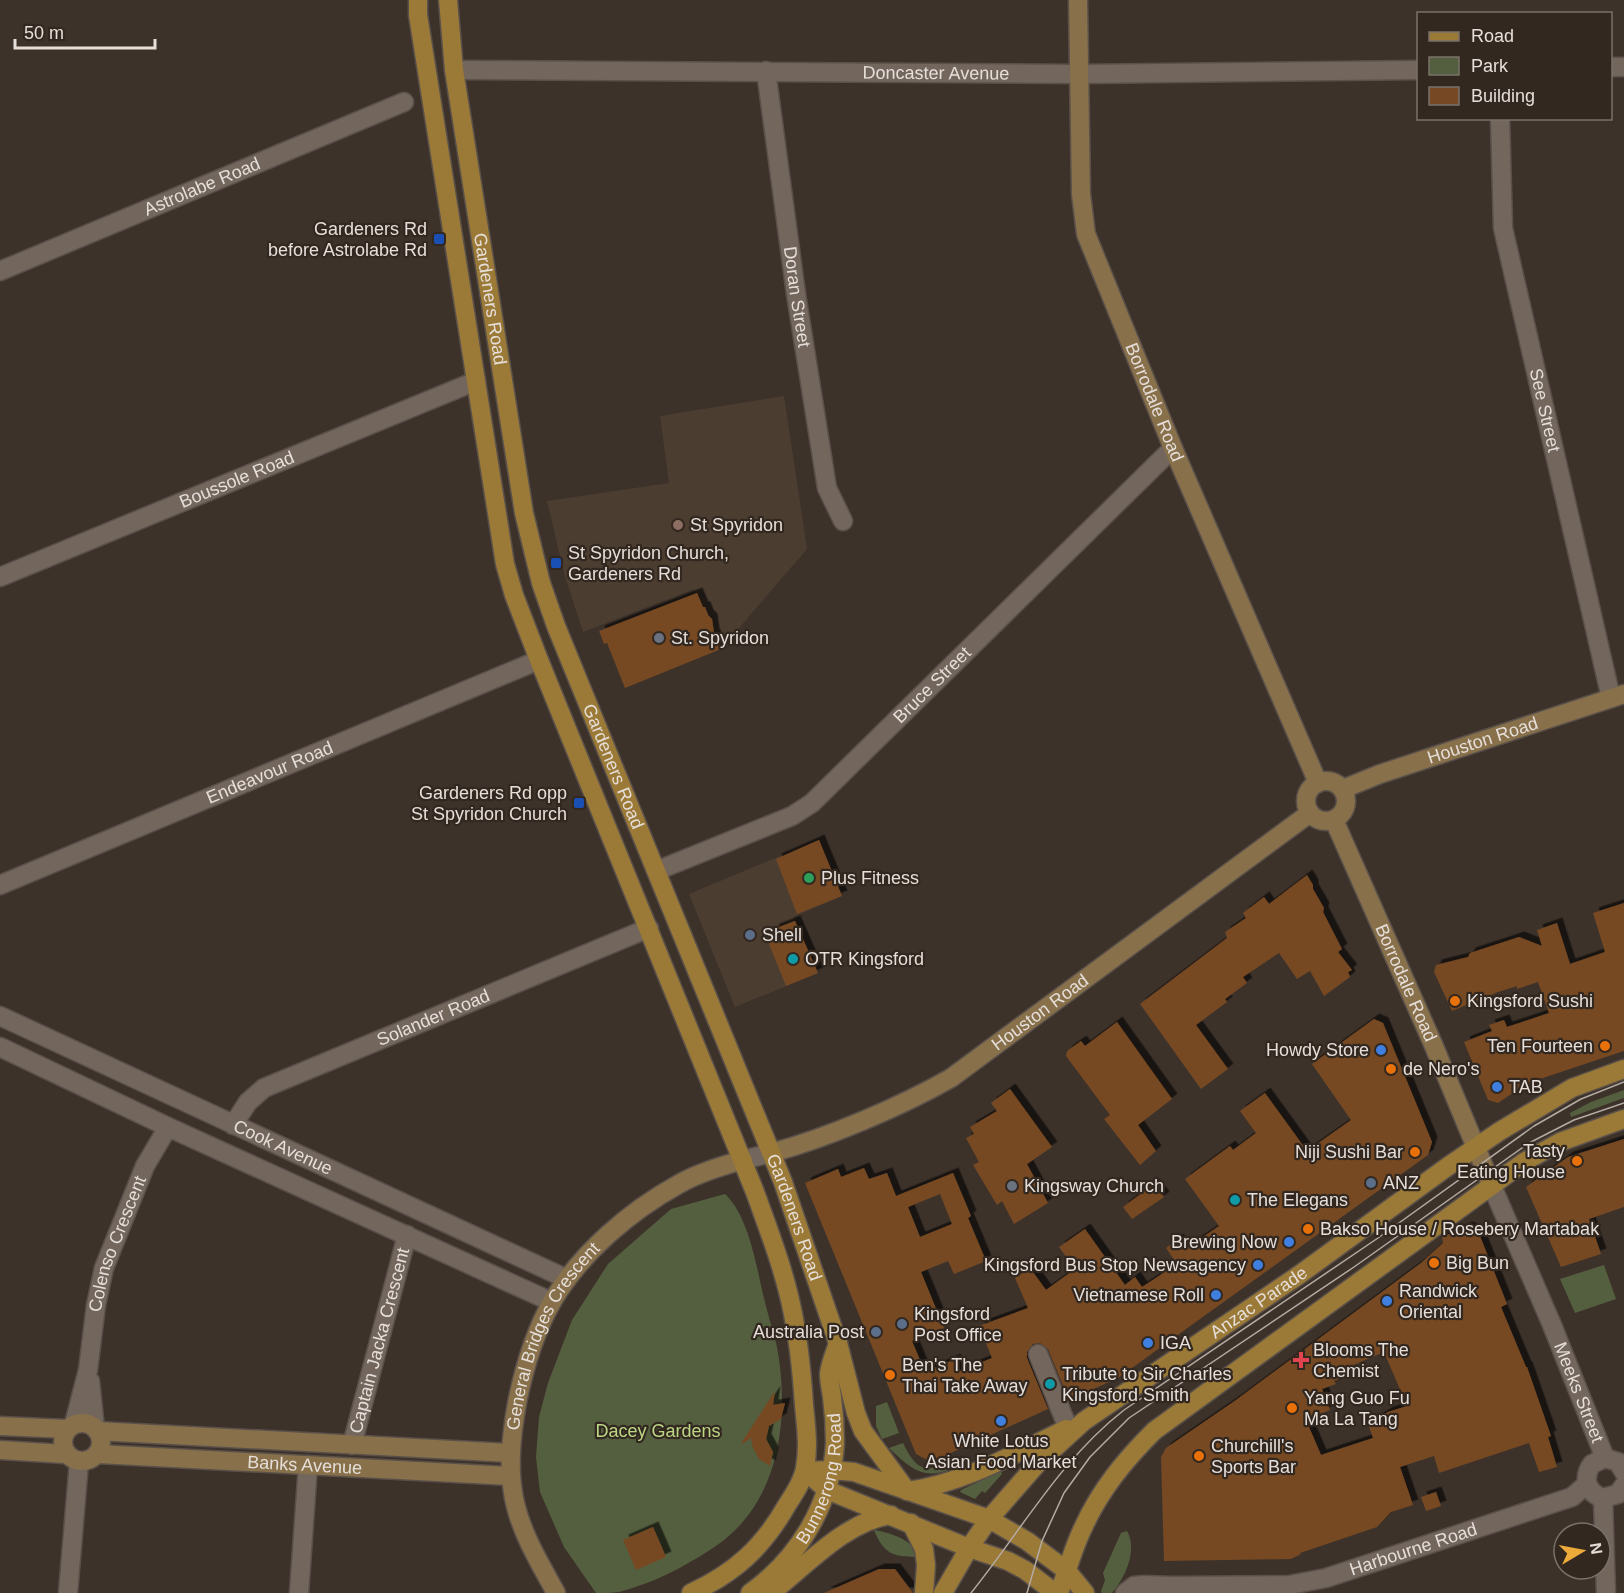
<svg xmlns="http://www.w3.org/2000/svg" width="1624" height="1593" viewBox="0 0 1624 1593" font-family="Helvetica,sans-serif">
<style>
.built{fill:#4c3d31}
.green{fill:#545f3f}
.building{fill:#764924;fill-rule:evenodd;filter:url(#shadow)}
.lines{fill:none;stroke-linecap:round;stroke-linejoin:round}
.street-casing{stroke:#5a504a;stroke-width:21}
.secondary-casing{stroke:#5a504a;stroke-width:21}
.primary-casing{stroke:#5a504a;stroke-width:21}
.street{stroke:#73665d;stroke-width:18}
.secondary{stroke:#87704a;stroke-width:18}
.primary{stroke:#9b7a37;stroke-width:18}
.tram{stroke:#b4aba5;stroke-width:1.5}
.transit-dot{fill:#1a4fb4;stroke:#322820;stroke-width:2}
.education-dot{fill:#8d6e63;stroke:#322820;stroke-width:2}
.worship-dot{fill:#6b7280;stroke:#322820;stroke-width:2}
.leisure-dot{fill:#2e9e5b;stroke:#322820;stroke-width:2}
.service-dot{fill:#5c6f8a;stroke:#322820;stroke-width:2}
.culture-dot{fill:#0f9aa8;stroke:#322820;stroke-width:2}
.food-dot{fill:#e8710a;stroke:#322820;stroke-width:2}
.shop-dot{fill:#3f7fe0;stroke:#322820;stroke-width:2}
.health-dot{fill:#e0444e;stroke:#322820;stroke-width:2}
.labels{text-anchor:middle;stroke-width:4.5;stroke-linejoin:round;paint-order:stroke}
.street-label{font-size:18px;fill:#e6ded9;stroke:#322820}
.poi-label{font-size:18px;fill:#e6ded9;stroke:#322820;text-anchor:start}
.park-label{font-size:18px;fill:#bcd685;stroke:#322820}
</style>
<defs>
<filter id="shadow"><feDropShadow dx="5.5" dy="-5.5" stdDeviation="0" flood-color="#0009"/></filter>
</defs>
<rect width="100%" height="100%" fill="#3d322a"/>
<path class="built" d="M 784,396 L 807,549 L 721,649 L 711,626 L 712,619 L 706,615 L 705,607 L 703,607 L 694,589 L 583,632 L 564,573 L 547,501 L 669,483 L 660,416 Z
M 819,840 L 842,896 L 793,917 L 818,973 L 735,1007 L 689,894 Z"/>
<path class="green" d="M 1624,1090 L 1624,1098 L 1571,1117 L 1570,1113 L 1591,1102 Z
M 725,1194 C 748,1215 756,1264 763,1294 C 767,1312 773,1330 777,1347 C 788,1406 783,1477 741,1524 C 727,1540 708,1552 690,1562 C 669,1575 642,1586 619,1592 C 612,1593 603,1593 596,1593 L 564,1547 L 540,1492 L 536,1457 L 539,1417 L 548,1383 L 572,1320 L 608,1264 L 671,1209 Z
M 1604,1265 L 1616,1299 L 1575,1313 L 1560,1279 Z
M 887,1402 L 899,1433 L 882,1439 L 876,1426 L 876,1406 Z
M 903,1443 C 922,1483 933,1465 965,1459 L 967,1463 C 928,1480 919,1477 889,1448 Z
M 1001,1471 L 1002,1474 L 985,1493 L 982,1491 L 975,1499 L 960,1492 L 961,1490 Z
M 874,1530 C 892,1533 913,1540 920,1557 C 894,1557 884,1555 874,1530 Z
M 1127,1531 C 1138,1550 1125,1578 1112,1593 L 1102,1593 L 1101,1591 L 1105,1580 L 1103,1573 L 1121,1533 Z"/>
<path class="building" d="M 697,593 L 703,607 L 705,607 L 708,615 L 712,619 L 714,633 L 721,649 L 625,688 L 607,643 L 604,644 L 599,631 Z
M 819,840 L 842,896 L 797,914 L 776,859 Z
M 1307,875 L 1313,885 L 1313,889 L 1324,908 L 1323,912 L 1342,949 L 1338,952 L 1352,970 L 1348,972 L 1350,977 L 1324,996 L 1310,971 L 1297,979 L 1279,953 L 1243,977 L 1247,983 L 1225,999 L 1227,1002 L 1196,1025 L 1228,1069 L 1201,1089 L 1140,1004 L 1227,938 L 1225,932 L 1246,918 L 1243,913 L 1264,897 L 1269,904 Z
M 1624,903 L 1624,1051 L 1528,1083 L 1498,1103 L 1488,1100 L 1464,1042 L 1492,1031 L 1489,1025 L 1504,1020 L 1507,1027 L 1549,1013 L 1538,982 L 1517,989 L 1517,986 L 1498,992 L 1452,1011 L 1434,972 L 1436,965 L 1468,957 L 1470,953 L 1519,937 L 1542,946 L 1537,930 L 1557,923 L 1570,964 L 1605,952 L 1593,913 Z
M 795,921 L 818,973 L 786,986 L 769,944 L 774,929 Z
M 1374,1019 L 1383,1023 L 1432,1142 L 1428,1155 L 1118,1378 L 1069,1400 L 1048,1349 L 1040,1343 L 1033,1344 L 1027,1352 L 1027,1358 L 1048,1409 L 931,1462 L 916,1454 L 805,1183 L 838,1169 L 841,1177 L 864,1168 L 869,1179 L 887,1173 L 896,1196 L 953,1173 L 971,1216 L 968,1218 L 986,1261 L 954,1274 L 948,1261 L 921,1272 L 944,1328 L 912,1341 L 925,1372 L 955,1359 L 960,1371 L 992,1358 L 979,1326 L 1028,1308 L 1015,1278 L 1030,1268 L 1046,1290 L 1075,1269 L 1059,1247 L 1085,1229 L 1125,1285 L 1135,1277 L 1142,1287 L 1177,1264 L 1166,1248 L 1178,1239 L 1185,1249 L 1219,1226 L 1185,1179 L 1230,1146 L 1233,1150 L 1256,1133 L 1240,1111 L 1265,1093 L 1307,1151 L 1351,1120 L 1312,1064 ZM 940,1194 L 952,1224 L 920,1237 L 908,1207 Z
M 1117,1022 L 1172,1099 L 1138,1125 L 1156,1151 L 1140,1165 L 1104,1119 L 1110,1115 L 1066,1056 L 1067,1051 L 1081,1041 L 1085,1046 Z
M 1010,1089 L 1052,1147 L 1027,1164 L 1048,1203 L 1014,1224 L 1002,1201 L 997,1205 L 973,1165 L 979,1162 L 966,1138 L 974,1134 L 970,1127 L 997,1111 L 991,1103 Z
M 1624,1139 L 1624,1207 L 1589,1219 L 1601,1254 L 1561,1267 L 1526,1187 L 1568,1157 Z
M 1154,1184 L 1164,1197 L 1132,1219 L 1123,1207 Z
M 1467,1227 L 1478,1231 L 1507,1304 L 1501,1307 L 1526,1367 L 1527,1367 L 1551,1436 L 1548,1437 L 1557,1467 L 1539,1472 L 1529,1443 L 1439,1473 L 1434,1456 L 1400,1467 L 1413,1505 L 1391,1512 L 1377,1527 L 1300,1553 L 1301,1554 L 1291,1559 L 1164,1561 L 1161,1457 L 1166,1448 L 1236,1400 L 1421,1263 L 1443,1243 L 1442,1237 ZM 1384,1352 L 1407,1406 L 1388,1412 L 1368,1424 L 1373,1438 L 1321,1455 L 1306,1420 L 1330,1410 L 1322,1389 L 1336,1384 L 1334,1381 L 1347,1376 L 1344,1369 Z
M 775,1391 L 773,1405 L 785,1403 L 781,1419 L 769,1426 L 766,1439 L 773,1452 L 770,1466 L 759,1459 L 753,1448 L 751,1438 L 740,1445 Z
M 1436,1492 L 1441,1506 L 1426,1511 L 1421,1497 Z
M 653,1527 L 666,1557 L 636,1570 L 623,1540 Z
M 879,1569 L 895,1569 L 913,1593 L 824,1593 Z"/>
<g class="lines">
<defs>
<g id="street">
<path d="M 1610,67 L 1624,67"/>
<path id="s1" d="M 454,70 L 1079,74 L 1418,70"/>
<path id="s2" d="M 766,71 L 796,294 L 827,488 L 843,521"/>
<path id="s3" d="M 1500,118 L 1503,228 L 1611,698"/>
<path id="s4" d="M 0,271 L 404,102"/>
<path id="s5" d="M 0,577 L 476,381"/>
<path id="s6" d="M 656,871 L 792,816 L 812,803 L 1173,448"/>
<path id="s7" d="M 0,885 L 539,660"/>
<path id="s8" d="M 0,1016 L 567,1279"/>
<path d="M 0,1047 L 168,1127 L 552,1302"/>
<path id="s9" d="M 233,1125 L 248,1102 L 264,1088 L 649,928"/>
<path d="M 743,1160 L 771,1153"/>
<path id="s10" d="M 1492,1186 L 1552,1325 L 1605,1458"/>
<path d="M 1038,1354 L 1068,1428"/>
<path d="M 90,1381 L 95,1428"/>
<path id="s11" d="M 74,1424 L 88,1370 L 96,1305 L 104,1268 L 145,1166 L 168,1127"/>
<path id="s12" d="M 352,1445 L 407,1235"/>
<path d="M 1624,1472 L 1618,1462 L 1605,1458 L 1592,1464 C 1582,1478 1587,1493 1603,1498 L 1618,1494 L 1624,1485"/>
<path d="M 1603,1498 L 1606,1593"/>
<path d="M 68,1593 L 79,1462"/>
<path d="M 299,1593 L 308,1465"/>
<path id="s13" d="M 1125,1593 L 1134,1586 L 1144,1585 L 1172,1586 L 1289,1585 L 1326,1578 L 1572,1497 L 1587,1484"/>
</g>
<g id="secondary">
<path id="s14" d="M 1078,0 L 1081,194 L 1086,234 L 1173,448 L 1318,783"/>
<circle cx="1326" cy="801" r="20"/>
<path id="s15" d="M 1343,789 L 1380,774 L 1624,694"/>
<path id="s16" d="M 1334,820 L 1433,1044 L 1492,1186"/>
<path id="s17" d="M 771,1153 C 827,1138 900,1107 951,1078 L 1310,813"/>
<circle cx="82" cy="1442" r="19"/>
<path d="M 0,1426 L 67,1429"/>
<path d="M 97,1431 L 511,1453"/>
<path d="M 0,1450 L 65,1454"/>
<path id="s18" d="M 98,1454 L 511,1476"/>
<path id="s19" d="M 556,1593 C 541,1565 524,1538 516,1507 C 507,1473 511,1437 517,1403 C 524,1368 535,1331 553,1300 C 582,1252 630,1211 679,1184 C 698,1173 721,1166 743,1160"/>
</g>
<g id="primary">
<path d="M 418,0 L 418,15 L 505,564 L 514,595 L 539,660 L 755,1192 C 769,1231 785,1272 793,1314 C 799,1344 802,1374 804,1405 C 806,1426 809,1447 805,1468 C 803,1481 794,1494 787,1505 C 763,1547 735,1573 691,1593"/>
<path id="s20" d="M 448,0 L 454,70 L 524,513 L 541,583 L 556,626 L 783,1182 L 838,1343 L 856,1413 L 863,1431 L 907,1491"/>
<path d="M 805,1471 L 832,1470 L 854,1472 L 989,1519 L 1027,1541 L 1067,1571 L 1085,1593"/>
<path d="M 805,1471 L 827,1490 L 969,1548 L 1008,1561 L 1025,1570 L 1055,1593"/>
<path d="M 908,1491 C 964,1483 1016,1453 1066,1429"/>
<path d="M 911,1523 L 924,1549 L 926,1565 L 924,1593"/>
<path id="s21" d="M 750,1593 C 799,1558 832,1503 835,1443 C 835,1428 834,1412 832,1397 C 831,1390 829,1381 829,1374 C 830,1364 835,1353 838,1343"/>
<path d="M 771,1593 C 806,1566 846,1521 891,1515"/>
<path id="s22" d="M 943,1593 L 969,1548 L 989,1519 L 1037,1464 L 1084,1421 L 1299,1275 L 1447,1167 L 1500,1131 L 1572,1088 L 1624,1069"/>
<path d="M 1059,1593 C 1067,1572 1073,1548 1083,1528 C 1100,1490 1125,1460 1154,1431 L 1524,1162 L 1560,1142 L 1624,1119"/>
</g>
</defs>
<use href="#street" class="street-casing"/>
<use href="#secondary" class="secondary-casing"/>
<use href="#primary" class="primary-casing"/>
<use href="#street" class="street"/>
<use href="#secondary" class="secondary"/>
<use href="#primary" class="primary"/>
<path class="tram" d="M 971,1593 C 1021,1531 1060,1460 1124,1410 L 1378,1238 L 1534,1126 L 1581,1099 L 1624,1082
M 1027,1593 L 1042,1541 L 1064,1493 L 1090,1457 L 1129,1418 L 1354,1267 L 1529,1143 L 1574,1120 L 1624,1103"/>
</g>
<g class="transit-dot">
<rect x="433" y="233" width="12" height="12" rx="3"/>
<rect x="550" y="557" width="12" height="12" rx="3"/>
<rect x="573" y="797" width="12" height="12" rx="3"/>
</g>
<circle class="education-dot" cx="678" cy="525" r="6"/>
<g class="worship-dot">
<circle cx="659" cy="638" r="6"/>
<circle cx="1012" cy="1186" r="6"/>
</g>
<circle class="leisure-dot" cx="809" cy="878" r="6"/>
<g class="service-dot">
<circle cx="750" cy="935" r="6"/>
<circle cx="1371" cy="1183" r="6"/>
<circle cx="902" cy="1324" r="6"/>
<circle cx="876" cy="1332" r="6"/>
</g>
<g class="culture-dot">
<circle cx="793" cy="959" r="6"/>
<circle cx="1235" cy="1200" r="6"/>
<circle cx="1050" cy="1384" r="6"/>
</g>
<g class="food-dot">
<circle cx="1455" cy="1001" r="6"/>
<circle cx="1605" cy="1046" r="6"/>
<circle cx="1391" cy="1069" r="6"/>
<circle cx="1415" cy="1152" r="6"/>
<circle cx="1577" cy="1161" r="6"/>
<circle cx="1308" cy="1229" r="6"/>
<circle cx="1434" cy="1263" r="6"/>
<circle cx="890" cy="1375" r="6"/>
<circle cx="1292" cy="1408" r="6"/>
<circle cx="1199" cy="1456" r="6"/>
</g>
<g class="shop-dot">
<circle cx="1381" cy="1050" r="6"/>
<circle cx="1497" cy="1087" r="6"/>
<circle cx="1289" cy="1242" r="6"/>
<circle cx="1258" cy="1265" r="6"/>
<circle cx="1216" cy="1295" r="6"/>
<circle cx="1387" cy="1301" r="6"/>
<circle cx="1148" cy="1343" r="6"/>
<circle cx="1001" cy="1421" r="6"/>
</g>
<path class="health-dot" d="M1298 1351h6v6h6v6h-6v6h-6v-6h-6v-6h6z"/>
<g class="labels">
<g class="street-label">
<text dy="6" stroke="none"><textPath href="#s1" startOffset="482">Doncaster Avenue</textPath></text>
<text dy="6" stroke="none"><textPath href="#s4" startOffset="219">Astrolabe Road</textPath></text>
<text dy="6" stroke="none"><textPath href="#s2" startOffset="228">Doran Street</textPath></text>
<text dy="6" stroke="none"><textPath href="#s20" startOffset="302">Gardeners Road</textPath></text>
<text dy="6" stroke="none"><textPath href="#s14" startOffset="416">Borrodale Road</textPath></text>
<text dy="6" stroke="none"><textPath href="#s3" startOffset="297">See Street</textPath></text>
<text dy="6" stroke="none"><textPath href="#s5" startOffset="256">Boussole Road</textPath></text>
<text dy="6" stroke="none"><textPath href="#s6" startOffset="339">Bruce Street</textPath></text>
<text dy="6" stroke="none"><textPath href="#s15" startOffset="148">Houston Road</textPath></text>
<text dy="6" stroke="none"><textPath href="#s20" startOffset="788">Gardeners Road</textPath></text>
<text dy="6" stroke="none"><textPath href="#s7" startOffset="292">Endeavour Road</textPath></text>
<text dy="6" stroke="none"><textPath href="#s16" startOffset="178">Borrodale Road</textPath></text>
<text dy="6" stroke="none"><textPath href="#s17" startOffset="306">Houston Road</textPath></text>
<text dy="6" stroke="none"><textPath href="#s9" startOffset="232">Solander Road</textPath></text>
<text dy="6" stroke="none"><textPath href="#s8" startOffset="312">Cook Avenue</textPath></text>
<text dy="6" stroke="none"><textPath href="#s20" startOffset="1274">Gardeners Road</textPath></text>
<text dy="6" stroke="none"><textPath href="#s11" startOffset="186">Colenso Crescent</textPath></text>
<text dy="6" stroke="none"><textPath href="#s22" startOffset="435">Anzac Parade</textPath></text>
<text dy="6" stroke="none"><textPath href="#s12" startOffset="108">Captain Jacka Crescent</textPath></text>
<text dy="6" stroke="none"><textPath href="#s19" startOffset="276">General Bridges Crescent</textPath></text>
<text dy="6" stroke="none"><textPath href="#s10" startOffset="224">Meeks Street</textPath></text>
<text dy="6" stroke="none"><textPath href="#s18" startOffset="207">Banks Avenue</textPath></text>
<text dy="6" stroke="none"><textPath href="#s21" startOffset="140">Bunnerong Road</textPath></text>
<text dy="6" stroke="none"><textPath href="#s13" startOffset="296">Harbourne Road</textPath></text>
</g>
<g class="poi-label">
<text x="427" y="235" text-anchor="end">Gardeners Rd<tspan x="427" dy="21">before Astrolabe Rd</tspan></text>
<text x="690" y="531">St Spyridon</text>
<text x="568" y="559">St Spyridon Church,<tspan x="568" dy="21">Gardeners Rd</tspan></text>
<text x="671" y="644">St. Spyridon</text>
<text x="567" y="799" text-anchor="end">Gardeners Rd opp<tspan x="567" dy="21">St Spyridon Church</tspan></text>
<text x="821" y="884">Plus Fitness</text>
<text x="762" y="941">Shell</text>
<text x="805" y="965">OTR Kingsford</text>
<text x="1467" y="1007">Kingsford Sushi</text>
<text x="1593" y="1052" text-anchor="end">Ten Fourteen</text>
<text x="1369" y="1056" text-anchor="end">Howdy Store</text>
<text x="1403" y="1075">de Nero's</text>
<text x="1509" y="1093">TAB</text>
<text x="1565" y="1157" text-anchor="end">Tasty<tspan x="1565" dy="21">Eating House</tspan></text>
<text x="1403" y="1158" text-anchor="end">Niji Sushi Bar</text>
<text x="1383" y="1189">ANZ</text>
<text x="1024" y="1192">Kingsway Church</text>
<text x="1247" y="1206">The Elegans</text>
<text x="1320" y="1235">Bakso House / Rosebery Martabak</text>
<text x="1277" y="1248" text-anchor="end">Brewing Now</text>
<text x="1446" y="1269">Big Bun</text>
<text x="1246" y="1271" text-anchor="end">Kingsford Bus Stop Newsagency</text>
<text x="1399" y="1297">Randwick<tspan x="1399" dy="21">Oriental</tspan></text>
<text x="1204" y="1301" text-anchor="end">Vietnamese Roll</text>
<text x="914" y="1320">Kingsford<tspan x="914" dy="21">Post Office</tspan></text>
<text x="864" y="1338" text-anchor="end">Australia Post</text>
<text x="1160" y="1349">IGA</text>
<text x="1313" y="1356">Blooms The<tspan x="1313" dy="21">Chemist</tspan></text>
<text x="902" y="1371">Ben's The<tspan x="902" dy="21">Thai Take Away</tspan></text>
<text x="1062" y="1380">Tribute to Sir Charles<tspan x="1062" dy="21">Kingsford Smith</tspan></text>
<text x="1304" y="1404">Yang Guo Fu<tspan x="1304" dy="21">Ma La Tang</tspan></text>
<text x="1001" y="1447" text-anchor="middle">White Lotus<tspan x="1001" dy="21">Asian Food Market</tspan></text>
<text x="1211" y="1452">Churchill's<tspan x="1211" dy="21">Sports Bar</tspan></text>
</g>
<g class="park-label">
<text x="658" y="1437">Dacey Gardens</text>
</g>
</g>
<rect x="1417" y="12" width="195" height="108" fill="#322820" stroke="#7a716a" stroke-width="1.5"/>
<rect x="1429" y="32" width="30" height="9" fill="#9b7a37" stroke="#7a716a" stroke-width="1.5"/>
<text x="1471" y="42" font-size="18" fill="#e6ded9">Road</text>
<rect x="1429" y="57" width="30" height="18" fill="#545f3f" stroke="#7a716a" stroke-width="1.5"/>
<text x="1471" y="72" font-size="18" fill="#e6ded9">Park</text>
<rect x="1429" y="87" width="30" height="18" fill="#764924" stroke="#7a716a" stroke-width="1.5"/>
<text x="1471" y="102" font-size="18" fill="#e6ded9">Building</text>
<g transform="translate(1582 1551) rotate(80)"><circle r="28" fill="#322820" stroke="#7a716a" stroke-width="1.5"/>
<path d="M0-4.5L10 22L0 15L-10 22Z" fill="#ebaa39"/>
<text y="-9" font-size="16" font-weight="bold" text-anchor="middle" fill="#e6ded9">N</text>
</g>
<path d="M15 39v9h140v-9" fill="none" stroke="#e6ded9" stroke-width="3"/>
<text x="24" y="39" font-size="18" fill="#e6ded9" stroke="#322820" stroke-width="4.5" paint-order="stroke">50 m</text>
</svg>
